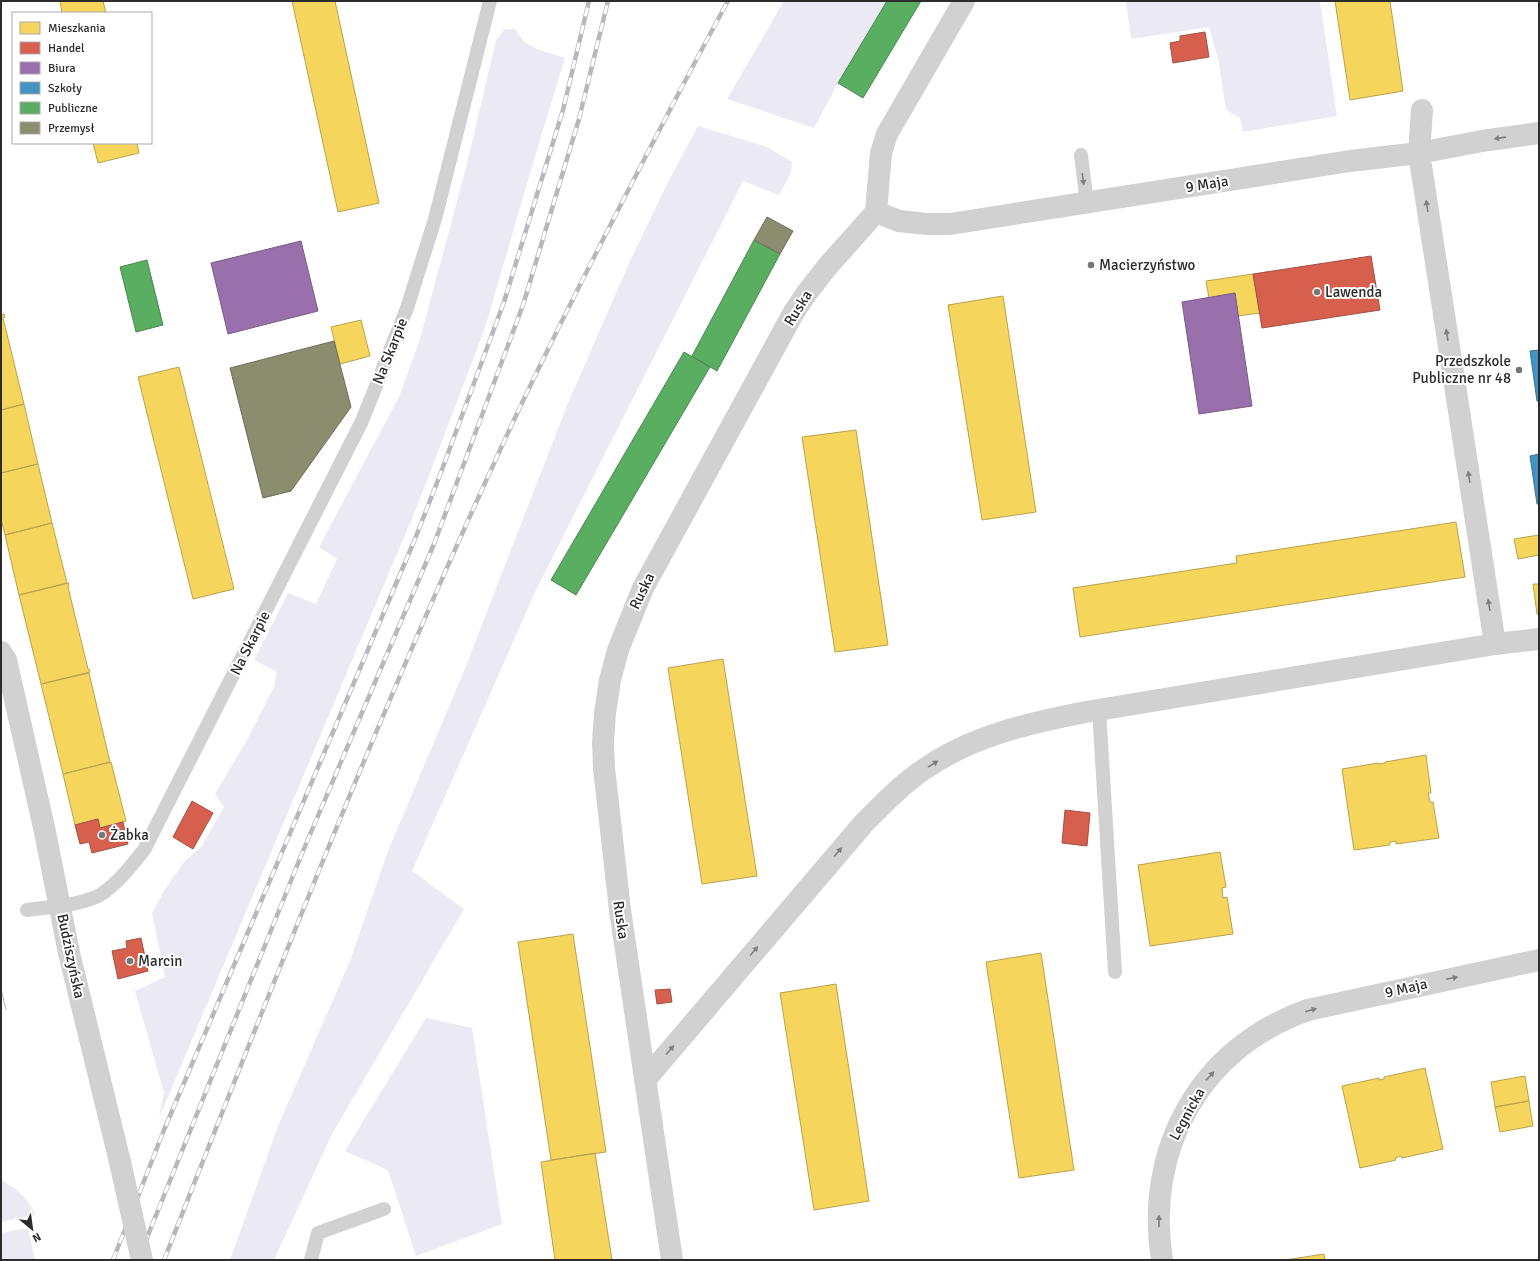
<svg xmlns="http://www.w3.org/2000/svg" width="1540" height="1261" viewBox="0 0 1540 1261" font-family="Signika,sans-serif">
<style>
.green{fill:#eae9f4}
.homes{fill:#f6d55c;stroke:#b9a24e}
.shops{fill:#d6604d;stroke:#a35043}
.offices{fill:#9970ab;stroke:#785c85}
.schools{fill:#4393c3;stroke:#3c7496}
.public{fill:#5aae61;stroke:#4c8751}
.industry{fill:#8c8c6e;stroke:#6f6f5a}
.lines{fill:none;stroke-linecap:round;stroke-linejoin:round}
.service{stroke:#d1d1d1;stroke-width:14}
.minor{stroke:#d1d1d1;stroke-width:22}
.tertiary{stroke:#d1d1d1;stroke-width:22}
.tram{stroke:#b8b8b8;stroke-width:1}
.rail-casing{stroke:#b8b8b8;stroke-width:4.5}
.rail{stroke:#fff;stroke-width:3;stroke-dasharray:9;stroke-linecap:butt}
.tertiary-bridge{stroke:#d1d1d1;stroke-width:22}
.oneway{fill:#7e7e7e}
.poi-dot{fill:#767676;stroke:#fff;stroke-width:1.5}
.labels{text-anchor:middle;stroke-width:4;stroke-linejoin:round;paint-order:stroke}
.street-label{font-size:15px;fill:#2c2c2c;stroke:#fff}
.poi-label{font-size:15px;fill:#2c2c2c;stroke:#fff;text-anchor:start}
</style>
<rect width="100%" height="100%" fill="#fff"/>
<path class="green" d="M 784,1 L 887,1 L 838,83 L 814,128 L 727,99 Z
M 1126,1 L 1320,1 L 1337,116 L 1243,132 L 1240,118 L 1226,110 L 1219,63 L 1209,27 L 1131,39 Z
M 505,29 L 515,29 L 524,42 L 537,49 L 565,58 L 535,156 L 485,328 L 418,504 L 159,1118 L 164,1093 L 135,991 L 165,977 L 152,913 L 165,889 L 185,861 L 202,846 L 224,807 L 215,794 L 247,740 L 274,687 L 277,672 L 254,660 L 288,593 L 316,604 L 337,559 L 319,547 L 399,397 L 420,339 L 466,168 L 496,40 Z
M 698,126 L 767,147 L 792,162 L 791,173 L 779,195 L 743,181 L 536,590 L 412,871 L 464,909 L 332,1134 L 274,1260 L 230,1260 L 278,1126 L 350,961 L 388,851 L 464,671 L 568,403 L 630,261 L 667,184 Z
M 426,1018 L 472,1028 L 502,1224 L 416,1256 L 388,1170 L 345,1151 Z
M 1,1180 C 19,1190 26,1197 36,1215 L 1,1222 Z
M 28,1228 L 35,1260 L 1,1260 L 1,1233 Z"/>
<path class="homes" d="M 60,1 L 103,1 L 106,13 L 62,13 Z
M 292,1 L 335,1 L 379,203 L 338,212 Z
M 1335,1 L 1390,1 L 1403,91 L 1350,100 Z
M 93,143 L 137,143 L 139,153 L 98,163 Z
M 1253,274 L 1260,313 L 1238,316 L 1235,293 L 1209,298 L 1206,281 Z
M 1003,296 L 1036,512 L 982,520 L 948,305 Z
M 4,314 L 5,317 L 3,318 L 24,404 L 1,410 L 1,315 Z
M 361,320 L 370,356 L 340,364 L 331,327 Z
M 179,367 L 234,589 L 193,599 L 138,377 Z
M 24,404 L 38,464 L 1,473 L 1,410 Z
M 856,430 L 888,645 L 835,652 L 802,437 Z
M 38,464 L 52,523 L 5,535 L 1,519 L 1,473 Z
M 1456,522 L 1465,577 L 1080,637 L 1073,588 L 1237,563 L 1236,556 Z
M 52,523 L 67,583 L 19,595 L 5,535 Z
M 1539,535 L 1539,555 L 1518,559 L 1514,539 Z
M 69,583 L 68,587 L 88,669 L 89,669 L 90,672 L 41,684 L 19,595 Z
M 1533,584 L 1539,584 L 1539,614 L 1537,614 Z
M 723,659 L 757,876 L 702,884 L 668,668 Z
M 89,673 L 110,762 L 63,774 L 41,684 Z
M 1426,755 L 1431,793 L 1428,793 L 1430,802 L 1433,802 L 1439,838 L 1396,844 L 1396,841 L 1390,842 L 1390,845 L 1354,850 L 1342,769 L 1378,763 L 1378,764 L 1385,763 L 1385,762 Z
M 111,762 L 126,821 L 100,828 L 98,819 L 75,825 L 63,774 Z
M 1220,852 L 1226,887 L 1222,888 L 1223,898 L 1227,897 L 1233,934 L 1150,946 L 1138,865 Z
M 573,934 L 606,1152 L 551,1160 L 518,942 Z
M 1041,953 L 1074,1170 L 1019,1178 L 986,962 Z
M 836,984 L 869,1201 L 814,1210 L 780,993 Z
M 1425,1068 L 1443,1149 L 1402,1158 L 1401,1156 L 1395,1158 L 1396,1160 L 1360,1168 L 1342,1086 L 1379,1078 L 1379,1080 L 1384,1079 L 1384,1077 Z
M 1525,1076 L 1529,1101 L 1495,1107 L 1491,1082 Z
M 1529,1101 L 1533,1126 L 1500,1132 L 1495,1107 Z
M 595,1153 L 612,1260 L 555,1260 L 541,1162 Z
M 1324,1254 L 1325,1260 L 1285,1260 Z"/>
<path class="shops" d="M 1205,32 L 1209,57 L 1173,63 L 1170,43 L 1180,41 L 1180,36 Z
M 1371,256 L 1380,310 L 1262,328 L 1253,274 Z
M 192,801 L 213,813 L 193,849 L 173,837 Z
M 1065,810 L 1090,813 L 1087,846 L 1062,843 Z
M 98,819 L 100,828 L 123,822 L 128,844 L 92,853 L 89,842 L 80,844 L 75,825 Z
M 141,938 L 148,971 L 118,979 L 112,951 L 127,948 L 126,941 Z
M 670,989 L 672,1002 L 657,1004 L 655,990 Z"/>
<path class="offices" d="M 301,241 L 318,311 L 228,334 L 211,263 Z
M 1235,293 L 1252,406 L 1199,414 L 1182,302 Z"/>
<path class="schools" d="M 1539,350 L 1539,401 L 1537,401 L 1530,351 Z
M 1539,454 L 1539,504 L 1537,504 L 1530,456 Z"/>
<path class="public" d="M 887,1 L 921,1 L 863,98 L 838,83 Z
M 754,240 L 780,254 L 717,371 L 692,356 Z
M 147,260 L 163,325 L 136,332 L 120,267 Z
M 684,352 L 710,367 L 576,595 L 551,580 Z"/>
<path class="industry" d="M 767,217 L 793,231 L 780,254 L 754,240 Z
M 334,341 L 351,407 L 291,491 L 263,498 L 230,368 Z"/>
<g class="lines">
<path class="service" d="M 1081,155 L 1087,203
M 1099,710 L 1115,972
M 27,910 C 48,907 86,905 103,893 C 119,882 132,865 144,850 L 362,421 L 407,308 L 435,219 L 490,1
M 311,1260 L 318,1233 L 384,1209"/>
<path class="minor" d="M 1422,110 L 1419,153 L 1495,644
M 876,212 L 899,221 L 927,224 L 950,224 L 1350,161 L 1419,153 L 1482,141 L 1539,133
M 645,1080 L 864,823 C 883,804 901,785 923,770 C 971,736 1029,723 1086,712 L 1495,644 L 1539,639
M 672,1260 L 620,910 L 604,768 L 603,742 L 605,713 L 610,680 L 618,650 L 643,588 L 794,312 L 806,294 L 827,267 L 876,212 L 881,153 L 887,134 L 964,1
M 1162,1260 C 1144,1149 1201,1047 1308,1010 L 1539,960"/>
<path class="tertiary" d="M 1,652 L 6,660 L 45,832 L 69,953 L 120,1162"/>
<path class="tram" d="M 1,989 L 6,1010"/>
<defs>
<path id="rail" d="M 113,1260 L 164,1130 L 415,539 L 440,475 L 504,302 L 563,110 L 589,1
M 138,1260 L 303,851 L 434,544 L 523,305 L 579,119 L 608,1
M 164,1260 C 270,991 375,722 496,459 C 533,377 574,296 615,216 C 652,144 689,72 728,1"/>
</defs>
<use href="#rail" class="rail-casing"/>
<use href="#rail" class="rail"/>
<path class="tertiary-bridge" d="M 120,1162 L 142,1260"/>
</g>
<defs><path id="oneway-solid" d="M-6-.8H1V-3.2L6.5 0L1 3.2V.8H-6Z"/></defs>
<g class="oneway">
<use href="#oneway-solid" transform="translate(1500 138) rotate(172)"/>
<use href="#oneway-solid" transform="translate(1083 179) rotate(82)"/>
<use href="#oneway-solid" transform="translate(1427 206) rotate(-99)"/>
<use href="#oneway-solid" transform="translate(1447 335) rotate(-99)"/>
<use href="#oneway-solid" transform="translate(1469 477) rotate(-99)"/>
<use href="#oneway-solid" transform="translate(1489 605) rotate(-99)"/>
<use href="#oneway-solid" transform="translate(933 764) rotate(-32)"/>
<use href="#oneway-solid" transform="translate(838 852) rotate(-50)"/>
<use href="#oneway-solid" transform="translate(754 951) rotate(-50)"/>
<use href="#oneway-solid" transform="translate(1452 978) rotate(-12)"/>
<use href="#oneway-solid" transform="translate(1311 1010) rotate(-16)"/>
<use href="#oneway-solid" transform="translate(670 1050) rotate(-49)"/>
<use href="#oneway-solid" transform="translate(1210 1076) rotate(-47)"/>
<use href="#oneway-solid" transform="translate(1159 1221) rotate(-90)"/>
</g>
<g class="poi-dot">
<circle cx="1091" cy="265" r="4"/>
<circle cx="1317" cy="292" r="4"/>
<circle cx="1519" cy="370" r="4"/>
<circle cx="102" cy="835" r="4"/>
<circle cx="130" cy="961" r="4"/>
</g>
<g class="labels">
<g class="street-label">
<text transform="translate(1207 184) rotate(-9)" y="5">9 Maja</text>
<text transform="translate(798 308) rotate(-58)" y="5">Ruska</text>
<text transform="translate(390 351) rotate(-68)" y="5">Na Skarpie</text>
<text transform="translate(642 591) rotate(-64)" y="5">Ruska</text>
<text transform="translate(250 643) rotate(-63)" y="5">Na Skarpie</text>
<text transform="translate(621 920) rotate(82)" y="5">Ruska</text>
<text transform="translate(71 956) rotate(78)" y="5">Budziszyńska</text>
<text transform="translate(1406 988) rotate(-13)" y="5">9 Maja</text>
<text transform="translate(1187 1114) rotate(-61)" y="5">Legnicka</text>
</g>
<g class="poi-label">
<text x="1099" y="270">Macierzyństwo</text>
<text x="1325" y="297">Lawenda</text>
<text x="1511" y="366" text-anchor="end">Przedszkole<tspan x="1511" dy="17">Publiczne nr 48</tspan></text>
<text x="110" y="840">Żabka</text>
<text x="138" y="966">Marcin</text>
</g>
</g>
<rect width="1540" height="1261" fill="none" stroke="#2c2c2c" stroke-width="4"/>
<rect x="12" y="12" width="140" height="132" fill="#ffffff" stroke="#ababab"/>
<rect x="20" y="22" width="20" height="12" fill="#f6d55c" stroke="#ababab"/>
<text x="48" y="32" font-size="12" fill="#2c2c2c">Mieszkania</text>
<rect x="20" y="42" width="20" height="12" fill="#d6604d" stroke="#ababab"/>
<text x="48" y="52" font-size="12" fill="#2c2c2c">Handel</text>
<rect x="20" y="62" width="20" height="12" fill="#9970ab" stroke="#ababab"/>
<text x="48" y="72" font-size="12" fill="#2c2c2c">Biura</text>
<rect x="20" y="82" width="20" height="12" fill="#4393c3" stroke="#ababab"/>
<text x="48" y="92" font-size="12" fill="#2c2c2c">Szkoły</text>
<rect x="20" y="102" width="20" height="12" fill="#5aae61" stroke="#ababab"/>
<text x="48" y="112" font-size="12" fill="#2c2c2c">Publiczne</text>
<rect x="20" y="122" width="20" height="12" fill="#8c8c6e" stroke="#ababab"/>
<text x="48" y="132" font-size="12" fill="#2c2c2c">Przemysł</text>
<g transform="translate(32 1229) rotate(151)" stroke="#ffffff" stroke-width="3" paint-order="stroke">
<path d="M0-3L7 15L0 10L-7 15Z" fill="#2c2c2c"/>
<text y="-6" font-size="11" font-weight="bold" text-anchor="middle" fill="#2c2c2c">N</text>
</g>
</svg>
